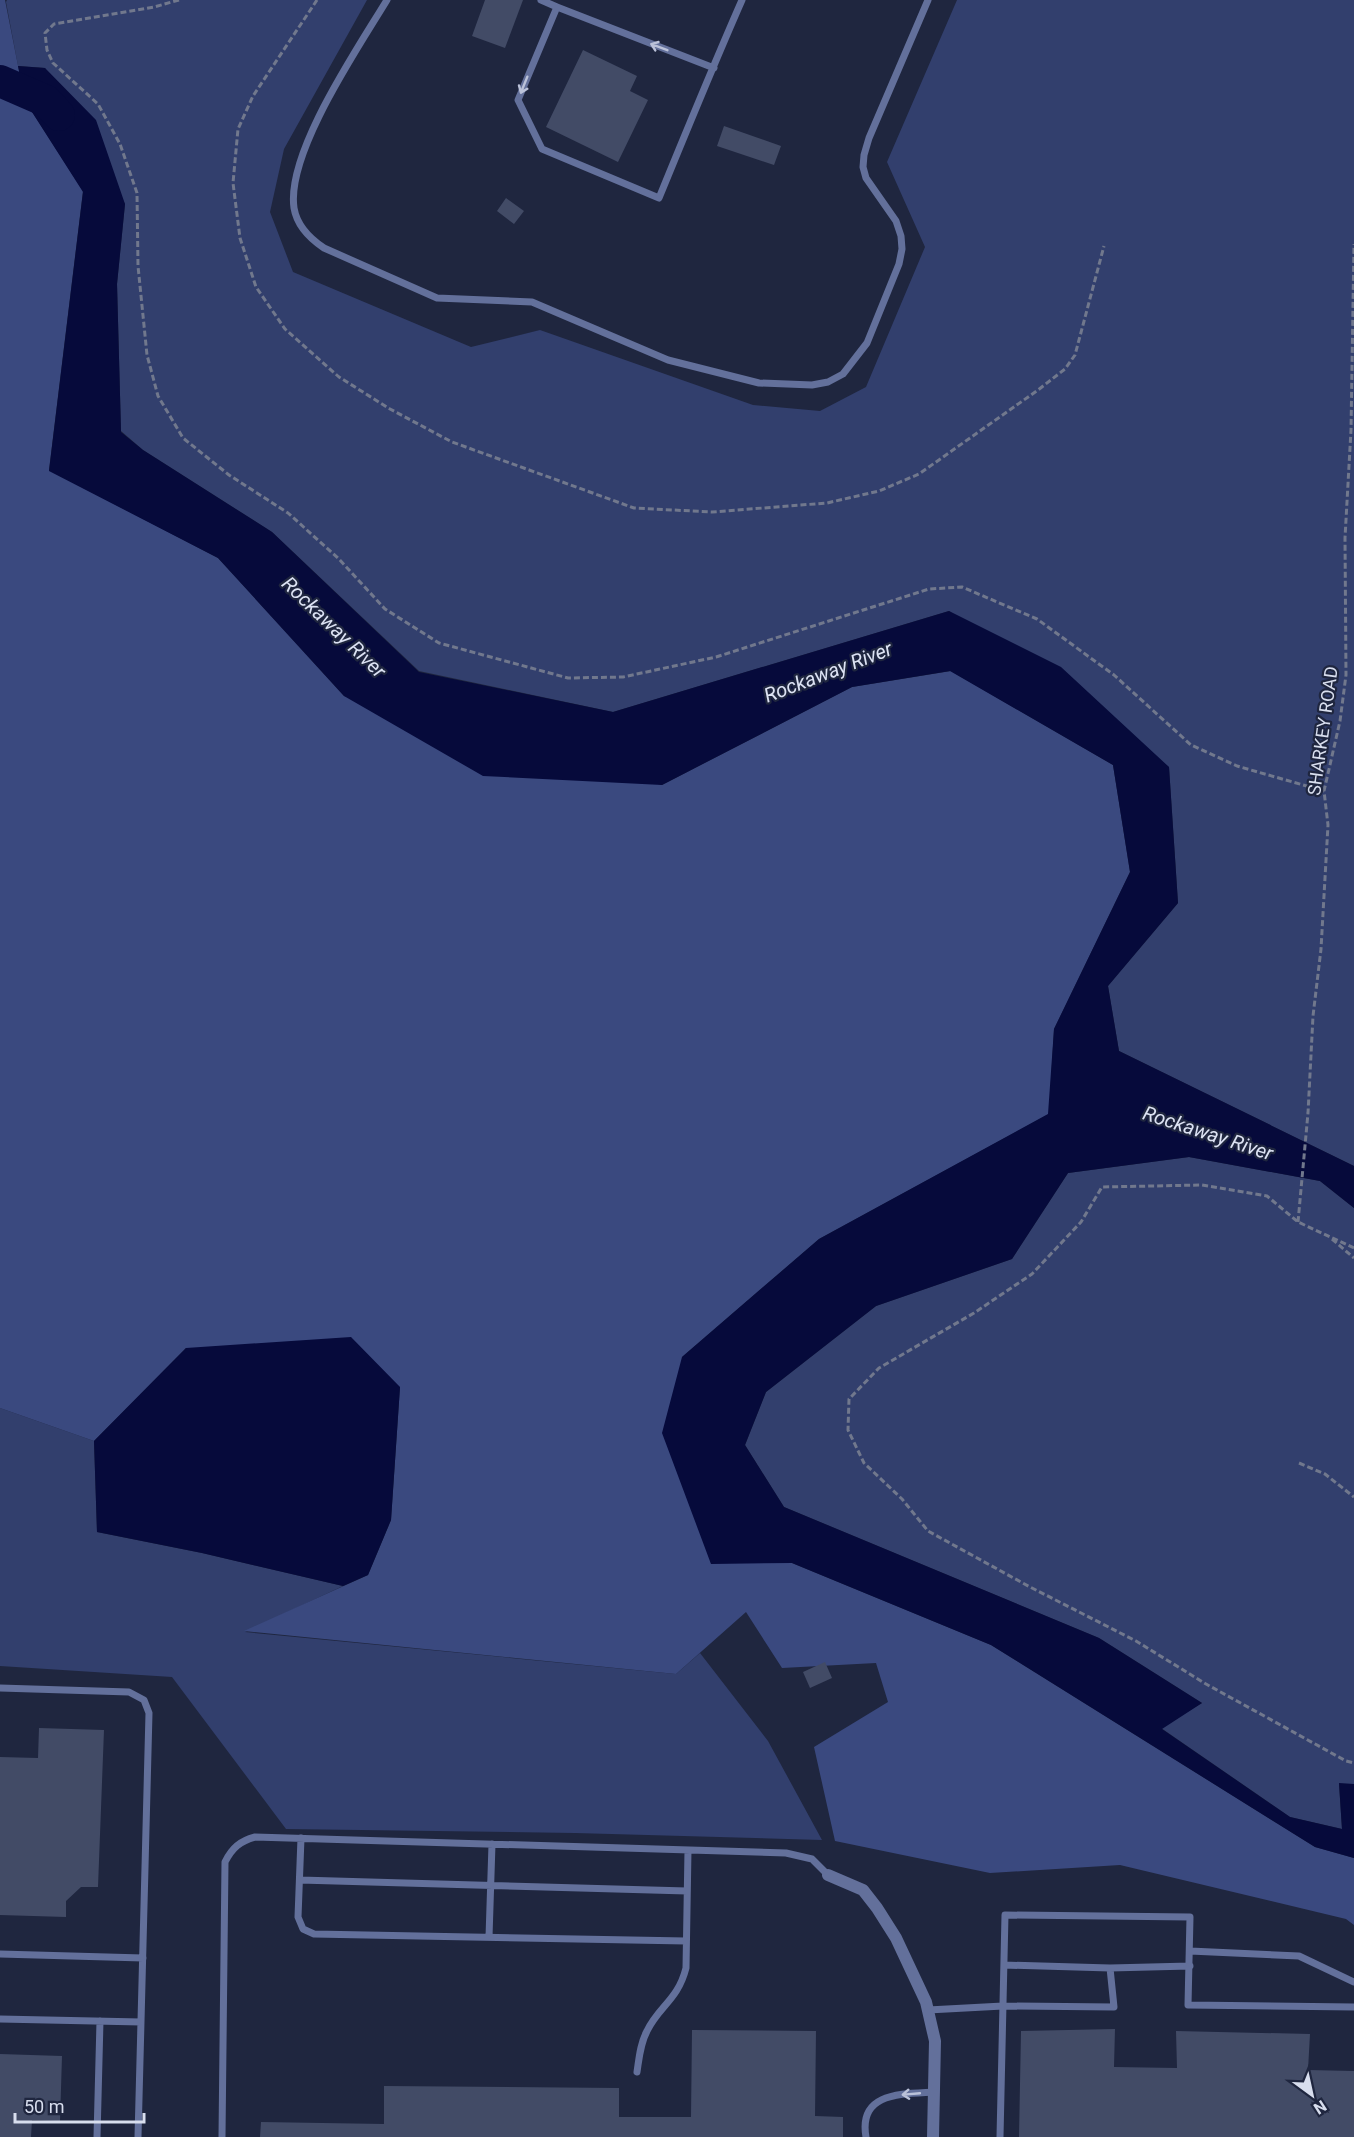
<svg xmlns="http://www.w3.org/2000/svg" width="1354" height="2137" viewBox="0 0 1354 2137" font-family="Roboto,sans-serif">
<style>
.green{fill:#323f6d}
.forest{fill:#3a497f}
.water{fill:#060a3b}
.lines{fill:none;stroke-linecap:round;stroke-linejoin:round}
.river{stroke:#060a3b;stroke-width:32}
.building{fill:#424b66}
.path{stroke:#71788d;stroke-width:3;stroke-dasharray:6 3;stroke-linecap:butt}
.service{stroke:#63709b;stroke-width:7}
.minor{stroke:#63709b;stroke-width:12}
.oneway{stroke:#bbc2d9}
.labels{text-anchor:middle;stroke-width:4.5;stroke-linejoin:round;paint-order:stroke}
.street-label{font-size:18px;fill:#d8deee;stroke:#1f263f}
.water-label{font-size:20px;font-style:italic;fill:#dde3f4;stroke:#1f263f}
</style>
<rect width="100%" height="100%" fill="#1f263f"/>
<path class="green" d="M 7,0 L 367,0 L 284,149 L 270,212 L 293,272 L 471,347 L 540,330 L 753,405 L 820,411 L 866,387 L 925,247 L 887,162 L 957,0 L 1354,0 L 1354,1166 L 1119,1051 L 1108,986 L 1178,903 L 1169,767 L 949,611 L 613,712 L 419,671 L 272,532 L 143,450 L 121,431 L 117,284 L 125,204 L 45,68 L 18,66 L 6,2 Z
M 1189,1157 L 1320,1181 L 1354,1208 L 1354,1784 L 1339,1784 L 1342,1829 L 1290,1817 L 1161,1728 L 1202,1703 L 1099,1638 L 784,1507 L 745,1445 L 766,1392 L 876,1306 L 1012,1259 L 1068,1173 Z
M 0,1408 L 94,1441 L 97,1532 L 202,1553 L 343,1586 L 245,1632 L 676,1674 L 700,1653 L 768,1741 L 822,1840 L 575,1833 L 286,1829 L 172,1677 L 0,1666 Z"/>
<path class="forest" d="M 0,0 L 5,0 L 25,101 L 83,191 L 49,470 L 218,558 L 344,696 L 662,785 L 852,687 L 951,671 L 1113,765 L 1130,872 L 1054,1029 L 1049,1114 L 819,1239 L 682,1357 L 711,1563 L 792,1563 L 991,1645 L 1315,1847 L 1354,1858 L 1354,1925 L 1346,1919 L 1120,1865 L 990,1873 L 835,1841 L 814,1747 L 888,1702 L 876,1663 L 782,1668 L 746,1612 L 676,1674 L 244,1631 L 368,1575 L 391,1520 L 400,1387 L 186,1348 L 94,1441 L 0,1408 Z"/>
<path class="water" d="M 18,66 L 45,68 L 96,120 L 125,204 L 117,284 L 121,432 L 143,450 L 272,532 L 419,672 L 613,712 L 949,611 L 1061,667 L 1169,767 L 1178,903 L 1108,986 L 1119,1051 L 1354,1166 L 1354,1208 L 1320,1181 L 1189,1157 L 1068,1173 L 1012,1259 L 876,1306 L 766,1392 L 745,1445 L 784,1507 L 1099,1638 L 1202,1703 L 1162,1729 L 1290,1817 L 1342,1829 L 1339,1783 L 1354,1784 L 1354,1858 L 1315,1847 L 991,1645 L 792,1563 L 711,1564 L 662,1433 L 682,1357 L 819,1239 L 1048,1114 L 1054,1029 L 1130,872 L 1113,765 L 950,671 L 852,687 L 662,785 L 483,776 L 344,696 L 218,558 L 49,471 L 83,192 L 25,101 Z
M 351,1337 L 400,1387 L 391,1520 L 368,1575 L 343,1586 L 202,1553 L 97,1532 L 94,1441 L 186,1348 Z"/>
<g class="lines">
<path class="river" d="M 0,81 L 46,101 L 59,115"/>
</g>
<path class="building" d="M 485,0 L 523,0 L 505,48 L 472,36 Z
M 583,50 L 637,76 L 630,91 L 648,100 L 618,162 L 546,127 Z
M 724,126 L 781,146 L 774,165 L 717,146 Z
M 506,198 L 524,211 L 514,224 L 497,211 Z
M 825,1662 L 832,1678 L 810,1688 L 803,1672 Z
M 39,1728 L 104,1730 L 98,1887 L 81,1887 L 66,1901 L 66,1917 L 0,1915 L 0,1757 L 38,1758 Z
M 1115,2029 L 1114,2067 L 1177,2068 L 1176,2031 L 1310,2034 L 1308,2070 L 1354,2071 L 1354,2137 L 1019,2137 L 1021,2031 Z
M 692,2030 L 816,2031 L 815,2116 L 843,2117 L 843,2137 L 260,2137 L 261,2122 L 384,2124 L 384,2086 L 619,2088 L 619,2117 L 691,2117 Z
M 0,2054 L 62,2056 L 60,2121 L 32,2120 L 31,2137 L 0,2137 Z"/>
<g class="lines">
<path class="path" d="M 179,0 L 154,7 L 54,24 L 45,33 L 47,50 L 53,63 L 98,104 L 120,144 L 137,193 L 138,266 L 147,355 L 158,396 L 183,438 L 229,475 L 288,513 L 338,558 L 385,609 L 439,643 L 568,678 L 623,677 L 716,657 L 929,589 L 962,587 L 1037,619 L 1114,675 L 1191,745 L 1237,766 L 1324,791
M 317,0 L 253,96 L 238,129 L 233,183 L 240,238 L 256,287 L 285,329 L 339,377 L 390,409 L 452,442 L 634,508 L 712,512 L 827,503 L 879,491 L 919,474 L 1038,390 L 1065,369 L 1075,355 L 1104,246
M 1298,1222 L 1308,1113 L 1313,1016 L 1321,949 L 1328,825 L 1324,791 L 1340,721 L 1346,675 L 1345,538 L 1351,430 L 1354,244
M 1332,1239 L 1354,1258
M 1354,1248 L 1298,1222 L 1267,1196 L 1202,1185 L 1102,1187 L 1081,1222 L 1032,1274 L 974,1313 L 879,1368 L 849,1399 L 848,1430 L 864,1463 L 902,1499 L 928,1531 L 1030,1587 L 1136,1641 L 1206,1684 L 1346,1761 L 1354,1763
M 1299,1463 L 1325,1474 L 1354,1497"/>
<path class="service" d="M 387,0 C 358,48 286,153 294,208 C 297,226 309,238 324,248 L 437,298 L 532,302 L 668,360 L 759,383 L 812,385 L 828,382 L 843,374 L 867,343 L 899,264 L 902,249 L 901,236 L 896,221 L 866,178 L 863,167 L 864,155 L 869,138 L 928,0
M 541,0 L 557,7
M 714,68 L 557,7 L 518,100 L 542,149 L 659,198 C 686,132 713,66 742,0
M 0,1688 L 129,1692 L 144,1700 L 149,1713 L 138,2137
M 301,1838 L 298,1917 L 303,1929 L 314,1934 L 686,1941
M 300,1880 L 687,1891
M 489,1937 L 492,1844
M 1190,1951 L 1299,1956 L 1354,1982
M 0,1954 L 143,1958
M 1004,1965 L 1110,1968 L 1190,1966
M 928,2010 L 1003,2006 L 1114,2007 L 1110,1968
M 0,2019 L 141,2022
M 637,2072 C 639,2059 640,2044 647,2031 C 659,2006 678,2000 686,1968 L 688,1850
M 97,2137 L 100,2021
M 222,2137 L 225,1862 C 232,1848 240,1841 255,1837 L 786,1853 L 812,1859 L 828,1875
M 866,2137 C 858,2092 902,2094 934,2092
M 1000,2137 L 1005,1915 L 1190,1917 L 1188,2005 L 1354,2007"/>
<path class="minor" d="M 828,1875 L 863,1890 L 877,1908 L 896,1938 L 926,2002 L 935,2041 L 933,2137"/>
</g>
<defs><path id="oneway-shaft" d="M-6 0H5M1.5-3L5.5 0L1.5 3" fill="none" stroke-width="1.6" stroke-linecap="round" stroke-linejoin="round" transform="scale(1.5)"/></defs>
<g class="oneway">
<use href="#oneway-shaft" transform="translate(659 47) rotate(-159)"/>
<use href="#oneway-shaft" transform="translate(524 85) rotate(112)"/>
<use href="#oneway-shaft" transform="translate(911 2094) rotate(175)"/>
</g>
<g class="labels">
<g class="street-label">
<text transform="translate(1323 731) rotate(-82)" y="6">SHARKEY ROAD</text>
</g>
<g class="water-label">
<text transform="translate(334 627) rotate(44)" y="7">Rockaway River</text>
<text transform="translate(828 672) rotate(-21)" y="7">Rockaway River</text>
<text transform="translate(1208 1133) rotate(18)" y="7">Rockaway River</text>
</g>
</g>
<g transform="translate(1312 2095) rotate(147)" stroke="#1f263f" stroke-width="4.5" paint-order="stroke">
<path d="M0-4.5L10 22L0 15L-10 22Z" fill="#d8deee"/>
<text y="-9" font-size="16" font-weight="bold" text-anchor="middle" fill="#d8deee">N</text>
</g>
<path d="M15 2113v9h129v-9" fill="none" stroke="#d8deee" stroke-width="3"/>
<text x="24" y="2113" font-size="18" fill="#d8deee" stroke="#1f263f" stroke-width="4.5" paint-order="stroke">50 m</text>
</svg>
